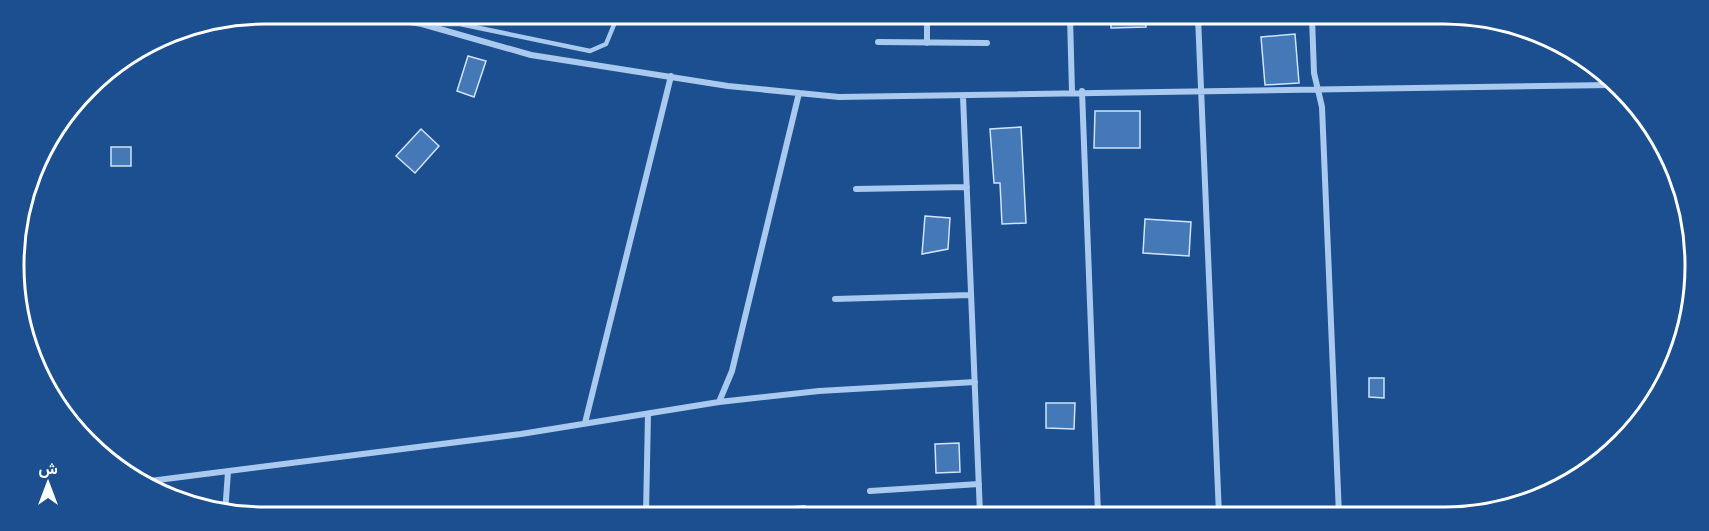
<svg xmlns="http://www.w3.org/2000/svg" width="1709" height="531" viewBox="0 0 1709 531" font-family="Lato,Vazirmatn,sans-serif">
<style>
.building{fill:#4478b7;stroke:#cfe3fa;stroke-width:1.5}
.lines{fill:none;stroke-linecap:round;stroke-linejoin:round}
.service{stroke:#a9c9ee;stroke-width:4.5}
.minor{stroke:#a9c9ee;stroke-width:6}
.rim{fill:none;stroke:#fff;stroke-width:3}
</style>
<rect width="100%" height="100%" fill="#1b4f8f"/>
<path class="building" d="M 1111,17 L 1145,17 L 1146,27 L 1111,28 Z
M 1295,34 L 1299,83 L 1265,85 L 1261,37 Z
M 468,56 L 486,61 L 474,97 L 457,91 Z
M 1095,111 L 1140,111 L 1140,148 L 1094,148 Z
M 1021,127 L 1026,223 L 1002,224 L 1000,183 L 994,183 L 990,129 Z
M 421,129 L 439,146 L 415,173 L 396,156 Z
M 111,147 L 131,147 L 131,166 L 111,166 Z
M 925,216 L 950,218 L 948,249 L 922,254 Z
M 1145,219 L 1191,222 L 1189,256 L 1143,253 Z
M 1369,378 L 1384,378 L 1384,398 L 1369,397 Z
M 1046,403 L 1075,403 L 1074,429 L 1046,428 Z
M 959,443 L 960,472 L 936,473 L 935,444 Z"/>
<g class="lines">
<path class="service" d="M 427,24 L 460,24 L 590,51 L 606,44 L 618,15"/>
<path class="minor" d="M 362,14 L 422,24 L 531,55 L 728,86 L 839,97 L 1612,85
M 927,16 L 927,43
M 1070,17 L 1072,92
M 1198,17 L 1219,515
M 1312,18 L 1314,73 L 1322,107 L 1339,515
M 878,42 L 987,43
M 1082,91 L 1098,514
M 963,96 L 980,514
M 856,189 L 967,187
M 835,299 L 971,295
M 719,402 L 819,391 L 975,382
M 585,423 L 671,76
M 142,482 L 521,434 L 719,402 L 732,371 L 799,93
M 870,491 L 979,484
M 225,513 L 228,472
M 646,514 L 648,414
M 732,514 L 804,508 L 812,514"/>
</g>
<path d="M0 0H1709V531H0ZM265 24H1444A241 241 0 0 1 1685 265V266A241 241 0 0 1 1444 507H265A241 241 0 0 1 24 266V265A241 241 0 0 1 265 24Z" fill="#1b4f8f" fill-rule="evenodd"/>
<path class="rim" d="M265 24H1444A241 241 0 0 1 1685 265V266A241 241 0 0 1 1444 507H265A241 241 0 0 1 24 266V265A241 241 0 0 1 265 24Z"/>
<g transform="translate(48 483)" stroke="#1b4f8f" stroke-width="4.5" paint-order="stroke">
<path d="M0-4.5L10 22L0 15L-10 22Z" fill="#ffffff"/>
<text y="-9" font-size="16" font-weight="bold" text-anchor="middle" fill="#ffffff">ش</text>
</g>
</svg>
